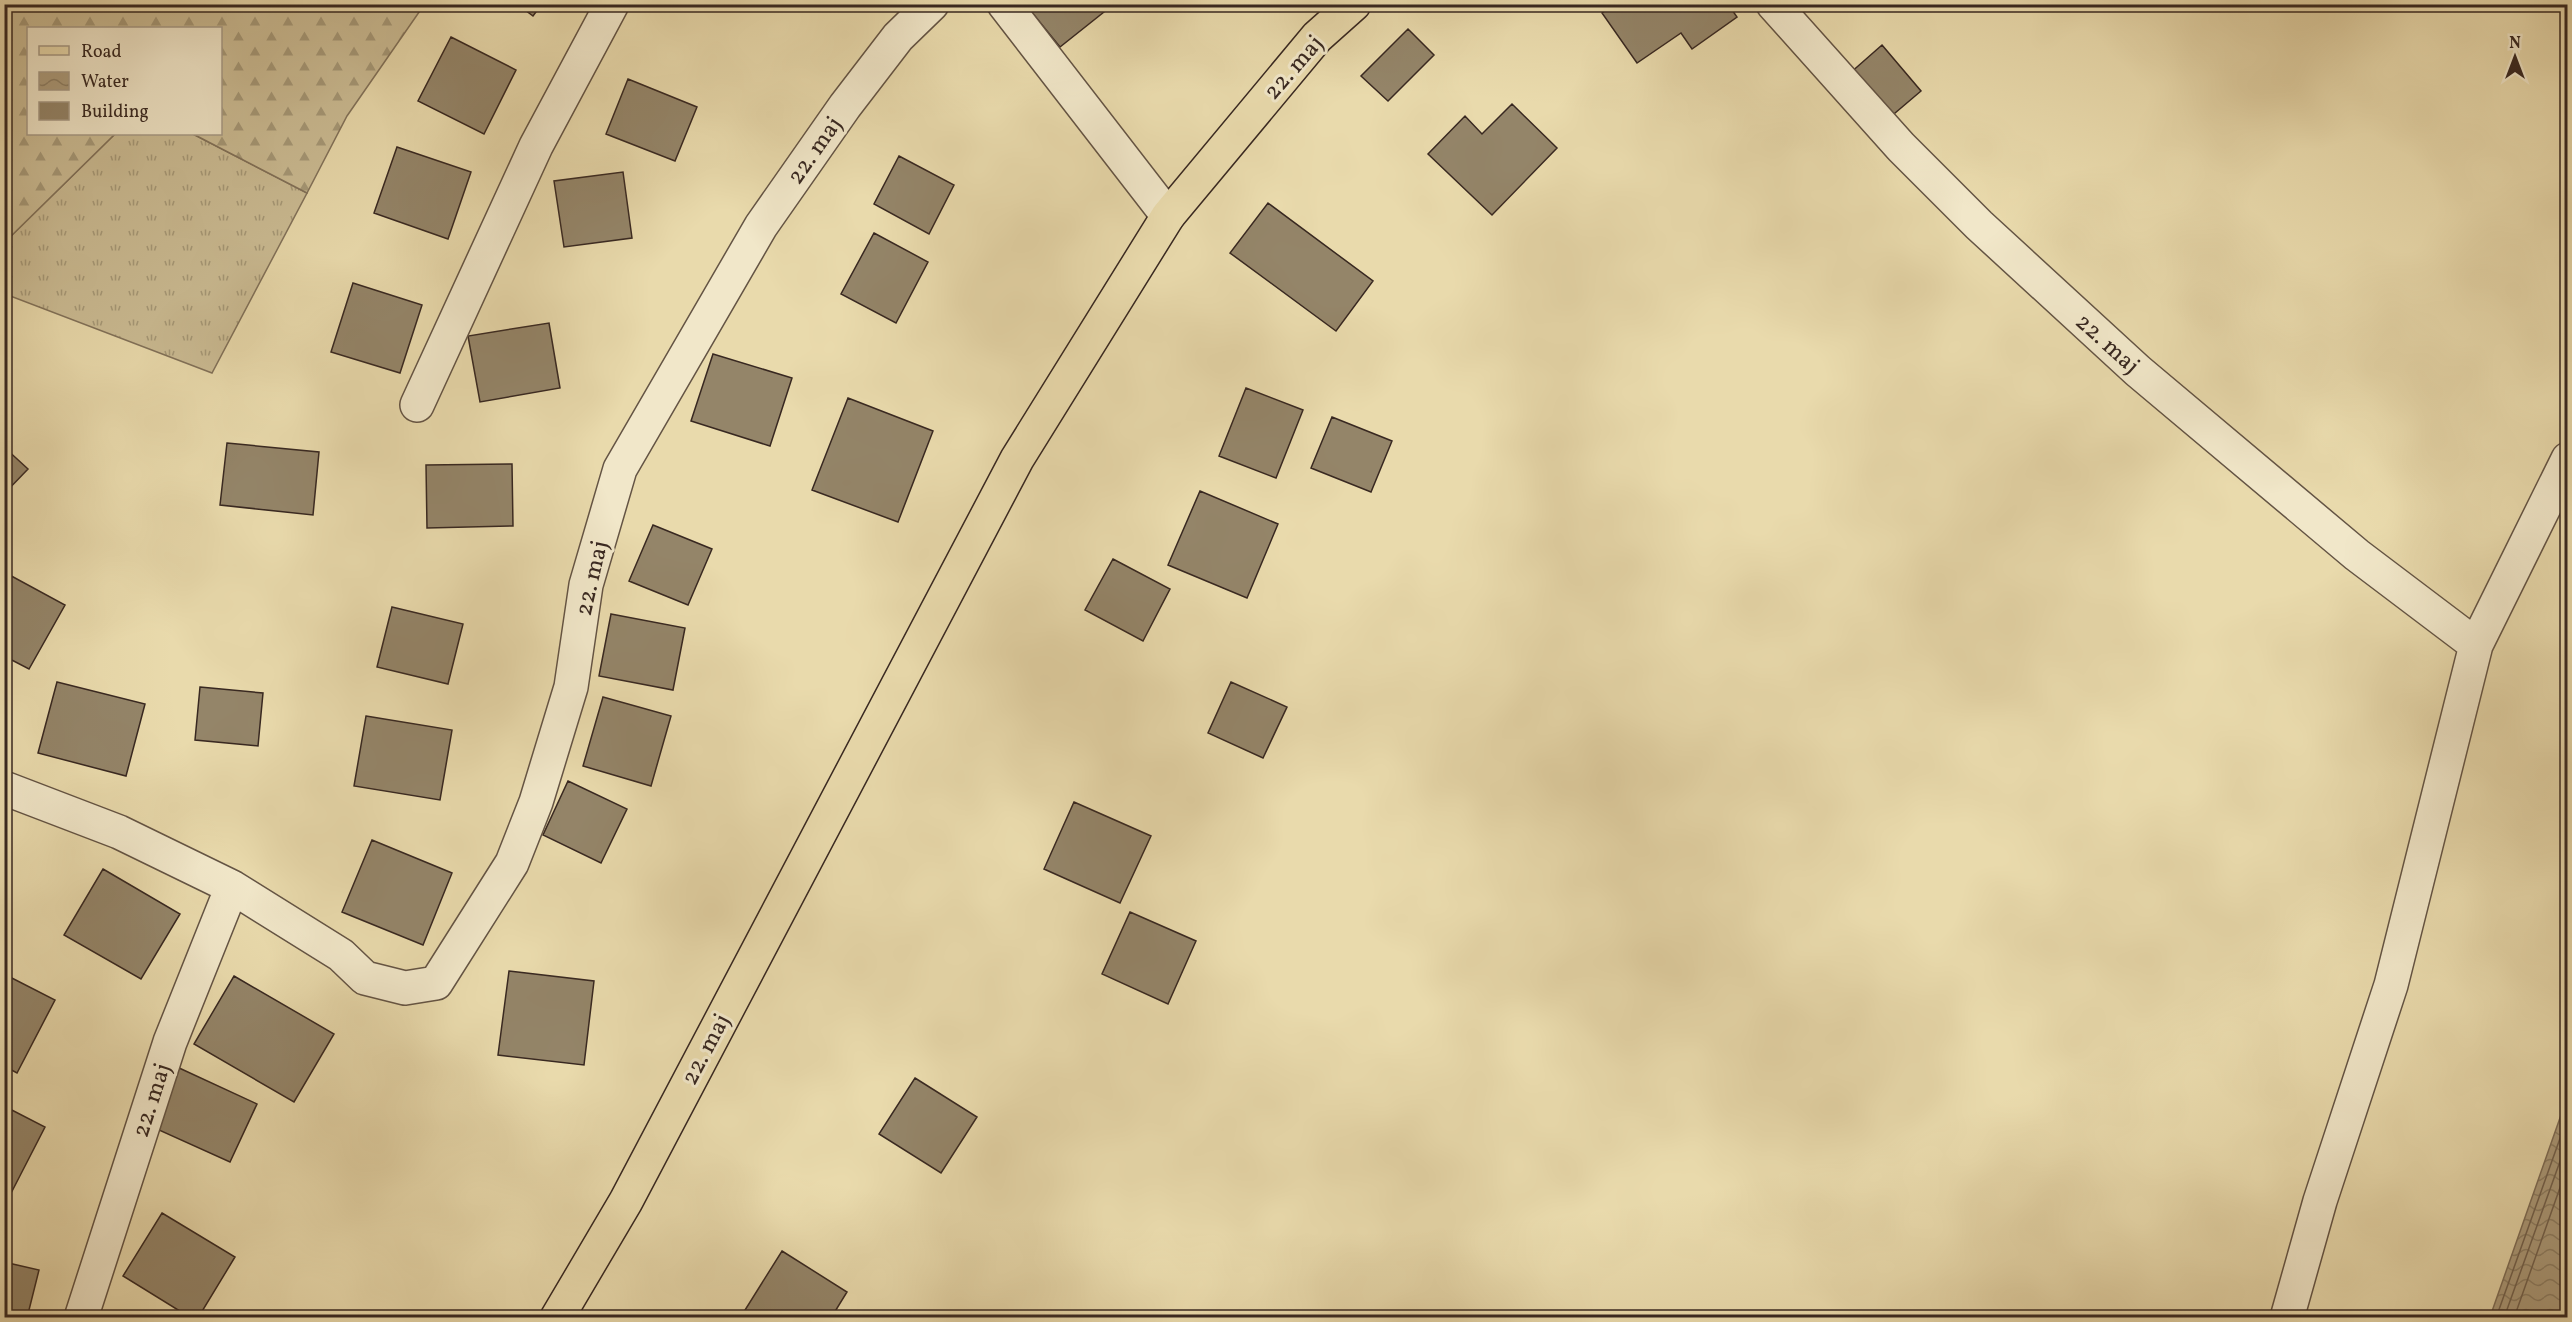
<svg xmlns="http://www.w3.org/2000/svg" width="2572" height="1322" viewBox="0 0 2572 1322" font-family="Vollkorn,serif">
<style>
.grass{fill:url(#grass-tufts);stroke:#82725a;stroke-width:1.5}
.forest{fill:url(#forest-firs);stroke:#82725a;stroke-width:1.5}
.water{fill:url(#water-waves);stroke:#7e6e58;stroke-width:1.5}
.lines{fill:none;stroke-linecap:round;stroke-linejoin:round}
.shore{stroke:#72624f;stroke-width:1.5}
.building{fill:#948569;stroke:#382821;stroke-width:1.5}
.minor-casing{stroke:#645444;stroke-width:36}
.major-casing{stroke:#382821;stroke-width:36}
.minor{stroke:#f1e7c9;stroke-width:33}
.major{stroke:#e9daac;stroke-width:33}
.labels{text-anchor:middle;stroke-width:6;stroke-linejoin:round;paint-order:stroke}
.street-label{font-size:24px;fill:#382821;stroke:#f1e7c9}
</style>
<defs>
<pattern id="grass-tufts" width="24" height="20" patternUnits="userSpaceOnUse" patternTransform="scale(1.5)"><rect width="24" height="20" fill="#cbbc94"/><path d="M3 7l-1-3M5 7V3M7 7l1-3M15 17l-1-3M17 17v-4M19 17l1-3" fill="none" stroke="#a69978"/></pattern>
<pattern id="forest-firs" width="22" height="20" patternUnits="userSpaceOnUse" patternTransform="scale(1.5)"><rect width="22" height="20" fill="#cbbc94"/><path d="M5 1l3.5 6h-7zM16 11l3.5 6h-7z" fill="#a69978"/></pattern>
<pattern id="water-waves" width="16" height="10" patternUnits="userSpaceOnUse" patternTransform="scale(1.5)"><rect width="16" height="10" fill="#ad9d7d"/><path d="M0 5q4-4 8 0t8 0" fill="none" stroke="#8e8066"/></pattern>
</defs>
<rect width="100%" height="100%" fill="#e9daac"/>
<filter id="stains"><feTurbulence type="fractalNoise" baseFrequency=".00333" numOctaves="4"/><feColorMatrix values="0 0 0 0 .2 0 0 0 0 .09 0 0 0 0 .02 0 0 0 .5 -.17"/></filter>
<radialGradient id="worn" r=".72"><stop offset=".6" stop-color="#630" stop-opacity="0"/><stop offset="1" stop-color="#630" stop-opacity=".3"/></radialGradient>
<path class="grass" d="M 115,134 L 193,134 L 307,193 L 212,373 L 5,294 L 5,242 Z"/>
<path class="forest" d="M 5,4 L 424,4 L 424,5 L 347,116 L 307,193 L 193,134 L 220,134 L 220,28 L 28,28 L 28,134 L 115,134 L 5,242 Z"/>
<path class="water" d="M 2567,1098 L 2567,1317 L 2490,1317 Z"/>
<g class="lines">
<path class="shore" d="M 2496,1318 L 2568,1116
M 2504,1318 L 2568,1139
M 2514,1318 L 2568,1165"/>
</g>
<path class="building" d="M 517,4 L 542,4 L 533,16 Z
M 1025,4 L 1114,4 L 1060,47 Z
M 1615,4 L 1728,4 L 1737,17 L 1692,49 L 1681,33 L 1637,63 L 1602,13 Z
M 1408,29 L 1434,55 L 1388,101 L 1361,76 Z
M 451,37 L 516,70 L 484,134 L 418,101 Z
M 1882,45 L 1921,91 L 1888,119 L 1849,74 Z
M 628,79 L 697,107 L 675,161 L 606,134 Z
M 1512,104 L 1557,148 L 1492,215 L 1428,154 L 1465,116 L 1482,134 Z
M 397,147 L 471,172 L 448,239 L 374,213 Z
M 899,156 L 954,185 L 929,234 L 874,204 Z
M 623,172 L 632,238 L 564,247 L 554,181 Z
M 1268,203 L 1373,281 L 1336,331 L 1230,253 Z
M 874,233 L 928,262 L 896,323 L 841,294 Z
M 353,283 L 422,305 L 400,373 L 331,352 Z
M 549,323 L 560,388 L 480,402 L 468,336 Z
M 713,354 L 792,378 L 770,446 L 691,421 Z
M 1246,388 L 1303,410 L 1276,478 L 1219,456 Z
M 848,398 L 933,431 L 898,522 L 812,490 Z
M 1332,417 L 1392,441 L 1371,492 L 1311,468 Z
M 227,443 L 319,452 L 313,515 L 220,505 Z
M 4,447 L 28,469 L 4,494 Z
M 512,464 L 513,526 L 427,528 L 426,465 Z
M 1200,491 L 1278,524 L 1247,598 L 1168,565 Z
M 653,525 L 712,549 L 688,605 L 629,581 Z
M 1113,559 L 1170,589 L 1143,641 L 1085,610 Z
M 4,572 L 65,605 L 29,669 L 4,656 Z
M 392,607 L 463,624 L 448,684 L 377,667 Z
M 611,614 L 685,628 L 673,690 L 599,676 Z
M 57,682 L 145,704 L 126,776 L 38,753 Z
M 1231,682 L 1287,707 L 1263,758 L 1208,733 Z
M 200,687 L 263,693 L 258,746 L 195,740 Z
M 603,697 L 671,716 L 651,786 L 583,766 Z
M 366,716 L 452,730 L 440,800 L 354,786 Z
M 568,781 L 627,809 L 601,863 L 543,835 Z
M 1074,802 L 1151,836 L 1120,903 L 1044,869 Z
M 372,840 L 452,873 L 423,945 L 342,912 Z
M 103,869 L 180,914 L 141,979 L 64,935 Z
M 1130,912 L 1196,941 L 1168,1004 L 1102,974 Z
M 509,971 L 594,981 L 584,1065 L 498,1055 Z
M 4,974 L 55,1000 L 17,1073 L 4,1066 Z
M 234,976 L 334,1034 L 294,1102 L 194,1044 Z
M 177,1067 L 257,1104 L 230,1162 L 150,1126 Z
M 915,1078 L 977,1117 L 941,1173 L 879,1134 Z
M 4,1106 L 45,1127 L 7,1201 L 4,1199 Z
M 162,1213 L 235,1257 L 198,1318 L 191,1318 L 123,1276 Z
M 782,1251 L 847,1292 L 831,1318 L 740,1318 Z
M 4,1262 L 39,1270 L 27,1318 L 4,1318 Z"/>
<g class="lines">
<defs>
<path id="minor" d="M 1004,4 L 1168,216
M 1773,4 L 1901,147 L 1979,225 L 2138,371 L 2357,555 L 2476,645
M 417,405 L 536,146 L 612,4
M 4,788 L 119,832 L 232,887 L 341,955 L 365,978 L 405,988 L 436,983 L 512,863 L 536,802 L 571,687 L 586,585 L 620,469 L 761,226 L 845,106 L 898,37 L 932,4
M 81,1318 L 170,1042 L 232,887
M 2287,1318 L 2320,1201 L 2391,985 L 2476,645 L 2568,459"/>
<path id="major" d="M 557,1318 L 626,1201 L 1017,459 L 1168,216 L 1317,37 L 1354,4"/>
</defs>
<use href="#minor" class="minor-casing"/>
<use href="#major" class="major-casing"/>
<use href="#minor" class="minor"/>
<use href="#major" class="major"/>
</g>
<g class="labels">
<g class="street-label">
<text transform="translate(1293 67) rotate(-49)" y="8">22. maj</text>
<text transform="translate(814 150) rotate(-55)" y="8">22. maj</text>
<text transform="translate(2108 343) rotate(42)" y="8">22. maj</text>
<text transform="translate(591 578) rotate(-77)" y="8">22. maj</text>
<text transform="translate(705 1049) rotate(-62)" y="8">22. maj</text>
<text transform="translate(151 1100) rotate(-72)" y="8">22. maj</text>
</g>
</g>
<rect width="2572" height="1322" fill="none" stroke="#e9daac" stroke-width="24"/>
<rect x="6" y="6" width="2560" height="1310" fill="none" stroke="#382821" stroke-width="3"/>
<rect x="12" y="12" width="2548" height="1298" fill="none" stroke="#382821" stroke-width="1.5"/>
<rect x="27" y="27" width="195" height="108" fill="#f1e7c9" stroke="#a79b86" stroke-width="1.5"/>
<rect x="39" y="46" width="30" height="9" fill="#e9daac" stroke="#a79b86" stroke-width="1.5"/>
<text x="81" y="57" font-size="18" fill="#382821">Road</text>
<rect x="39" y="72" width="30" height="18" fill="url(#water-waves)" stroke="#a79b86" stroke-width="1.5"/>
<text x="81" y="87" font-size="18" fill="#382821">Water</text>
<rect x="39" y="102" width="30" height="18" fill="#948569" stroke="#a79b86" stroke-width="1.5"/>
<text x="81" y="117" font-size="18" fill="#382821">Building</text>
<g transform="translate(2515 57)" stroke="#f1e7c9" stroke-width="4.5" paint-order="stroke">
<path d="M0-4.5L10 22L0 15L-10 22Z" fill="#382821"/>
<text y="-9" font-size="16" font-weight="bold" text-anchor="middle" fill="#382821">N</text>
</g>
<rect width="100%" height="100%" filter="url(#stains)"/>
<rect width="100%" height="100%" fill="url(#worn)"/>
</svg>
